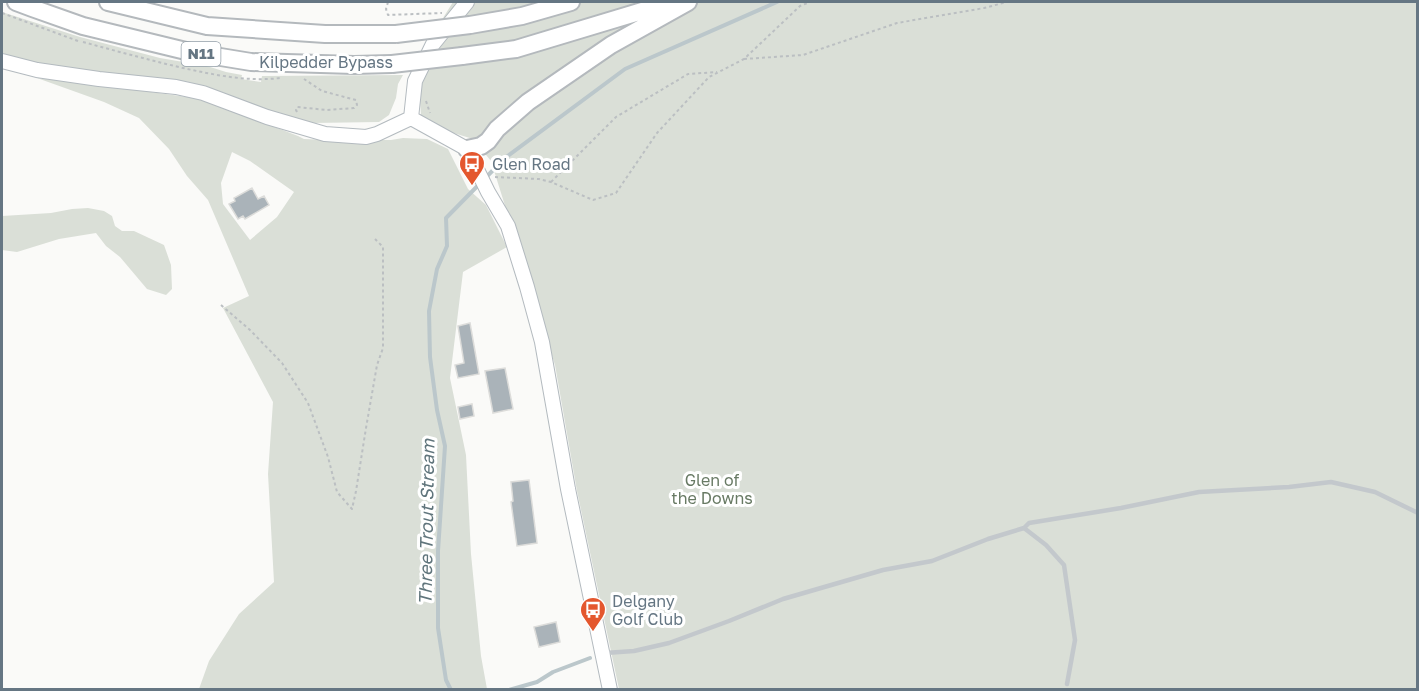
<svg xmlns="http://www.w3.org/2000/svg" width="1419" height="691" viewBox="0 0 1419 691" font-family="'Golos Text',sans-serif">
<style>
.green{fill:#dadfd7;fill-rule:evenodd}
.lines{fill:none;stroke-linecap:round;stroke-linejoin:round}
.stream{stroke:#bbc7cb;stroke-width:4}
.building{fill:#aab3b9;stroke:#dcdcda;stroke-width:1.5}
.secondary-casing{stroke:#b3babf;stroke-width:16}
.trunk-casing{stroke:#b4b9bd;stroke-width:20}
.path{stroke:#bbbfc2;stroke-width:2;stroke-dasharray:3 3;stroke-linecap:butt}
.service{stroke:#c3c8cc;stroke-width:4.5}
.secondary{stroke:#fff;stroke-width:14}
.trunk{stroke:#fff;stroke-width:16}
.trunk-bridge-casing{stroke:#b4b9bd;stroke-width:20;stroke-linecap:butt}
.trunk-bridge{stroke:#fff;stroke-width:16}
.labels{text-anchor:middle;stroke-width:6;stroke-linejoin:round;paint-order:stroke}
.shield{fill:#fff;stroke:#939fa8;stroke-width:1.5}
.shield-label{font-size:15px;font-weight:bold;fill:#657683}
.street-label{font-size:16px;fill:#657683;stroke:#fff}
.poi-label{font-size:16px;fill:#657683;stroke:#fff;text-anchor:start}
.park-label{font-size:16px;fill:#687a64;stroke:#fff}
.water-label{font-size:18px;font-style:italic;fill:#60757c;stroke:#fff}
</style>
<rect width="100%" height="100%" fill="#fafaf8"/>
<path class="green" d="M 453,2 L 1417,2 L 1417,689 L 619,689 L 577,491 L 555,365 L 491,161 L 473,139 L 447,131 L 421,116 L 419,82 L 450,17 L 443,18 Z
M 2,12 L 80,37 L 160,58 L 207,66 L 226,72 L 242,75 L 241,79 L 261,82 L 262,76 L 403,75 L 398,84 L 396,98 L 389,115 L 379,122 L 312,123 L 269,112 L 248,103 L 189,82 L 83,72 L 32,63 L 2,53 Z
M 37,78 L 63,80 L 202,99 L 298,136 L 304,139 L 328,140 L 391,140 L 403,138 L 427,139 L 448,149 L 468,189 L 486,205 L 507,247 L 463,272 L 450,378 L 466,455 L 471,554 L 481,656 L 487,689 L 199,689 L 209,661 L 239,614 L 274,582 L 268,474 L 273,402 L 223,308 L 249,296 L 208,200 L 187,176 L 169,149 L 139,118 L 104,102 ZM 232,152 L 250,161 L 294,192 L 277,217 L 250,240 L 223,204 L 221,183 Z
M 88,208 L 104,211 L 112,216 L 115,226 L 122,231 L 134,231 L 164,245 L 171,265 L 172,289 L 166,295 L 147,289 L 120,257 L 106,246 L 96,233 L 59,239 L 17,252 L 2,250 L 2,216 L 51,213 L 72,209 Z"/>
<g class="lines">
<path class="stream" d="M 451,690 L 446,680 L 438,628 L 438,551 L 445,446 L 437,410 L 430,357 L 429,311 L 437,269 L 447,246 L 446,218 L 505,158 L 625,69 L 777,2
M 509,690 L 537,682 L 553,672 L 590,658"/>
</g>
<path class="building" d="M 252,188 L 258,199 L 264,196 L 269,205 L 245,219 L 243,216 L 238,219 L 229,204 L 235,201 L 234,198 Z
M 470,323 L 479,374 L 458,378 L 455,365 L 464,363 L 458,326 Z
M 505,368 L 513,409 L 493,413 L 485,371 Z
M 472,404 L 474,416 L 460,419 L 458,407 Z
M 529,480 L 537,543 L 517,546 L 511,502 L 513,501 L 511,482 Z
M 556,622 L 560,642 L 539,647 L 534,627 Z"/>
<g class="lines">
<defs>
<path id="secondary" d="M 2,61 L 37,70 L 99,79 L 176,87 L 203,93 L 267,117 L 325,134 L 366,137 L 377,134 L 411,118
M 411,118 L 467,149 L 488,192 L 508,226 L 527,287 L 542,342 L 568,489 L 610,690
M 411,118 L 415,81 L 433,44 L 467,2"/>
<path id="trunk" d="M 16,2 L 32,8 L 83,26 L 190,52 L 251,62 L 354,65 L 392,64
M 108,2 L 207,26 L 325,34 L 396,34
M 470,25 L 522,16 L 571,2
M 462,56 L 516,49 L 672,2
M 467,149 L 481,146 L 488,141 L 497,129 L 528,102 L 611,45 L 688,2"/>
</defs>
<use href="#secondary" class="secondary-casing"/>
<use href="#trunk" class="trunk-casing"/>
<path class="path" d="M 388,2 L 386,9 L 388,15 L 442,13
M 1252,2 L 1268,2
M 2,13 L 78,41
M 83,42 C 116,51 149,60 183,68 C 215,75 248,82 280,78
M 744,59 L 803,55 L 897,23 L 984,8 L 1007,2
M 426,101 L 430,113
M 297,112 L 296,110 L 297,107 L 327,110 L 354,108 L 357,105 L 356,100 L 322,91 L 304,79
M 495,177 L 539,179 L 551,182 L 593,200 L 616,193 L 657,133 L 709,77 L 744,59 L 800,6 L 810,2
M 551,182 L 616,117 L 688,74 L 717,72
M 221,305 L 250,330 L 282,363 L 308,403 L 328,457 L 337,492 L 352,509 L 356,491 L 366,428 L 377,365 L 383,348 L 383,247 L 375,239"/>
<path class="service" d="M 1024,528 L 1029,523 L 1121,508 L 1199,492 L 1289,487 L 1331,482 L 1375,492 L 1418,513
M 605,653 L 634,651 L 669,643 L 729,621 L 783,599 L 883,570 L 932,561 L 988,539 L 1024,528 L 1046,545 L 1064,565 L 1075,640 L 1067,684"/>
<use href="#secondary" class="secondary"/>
<use href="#trunk" class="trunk"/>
<defs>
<path id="trunk-bridge" d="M 396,34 L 470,25
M 392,64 L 462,56"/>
</defs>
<use href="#trunk-bridge" class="trunk-bridge-casing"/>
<use href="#trunk-bridge" class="trunk-bridge"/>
</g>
<defs>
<symbol id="bus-pin" viewBox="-11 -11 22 30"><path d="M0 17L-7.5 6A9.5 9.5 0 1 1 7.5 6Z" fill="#e4572e" stroke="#fff"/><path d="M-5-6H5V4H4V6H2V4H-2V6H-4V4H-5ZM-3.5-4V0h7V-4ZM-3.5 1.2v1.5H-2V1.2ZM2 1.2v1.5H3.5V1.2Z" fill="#fff"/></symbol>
</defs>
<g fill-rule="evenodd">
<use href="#bus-pin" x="457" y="149" width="30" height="40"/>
<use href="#bus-pin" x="578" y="595" width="30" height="40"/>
</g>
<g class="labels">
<rect class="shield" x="181.5" y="42" width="39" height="24" rx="4.5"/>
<g class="shield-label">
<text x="201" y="59">N11</text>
</g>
<g class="street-label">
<text x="326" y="68">Kilpedder Bypass</text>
</g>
<g class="poi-label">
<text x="492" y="170">Glen Road</text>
<text x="612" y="607">Delgany<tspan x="612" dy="18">Golf Club</tspan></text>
</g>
<g class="park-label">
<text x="712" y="486">Glen of<tspan x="712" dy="18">the Downs</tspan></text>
</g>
<g class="water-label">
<text transform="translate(427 522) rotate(-89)" y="6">Three Trout Stream</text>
</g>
</g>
<rect width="1419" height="691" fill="none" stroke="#657683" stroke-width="6"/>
</svg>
